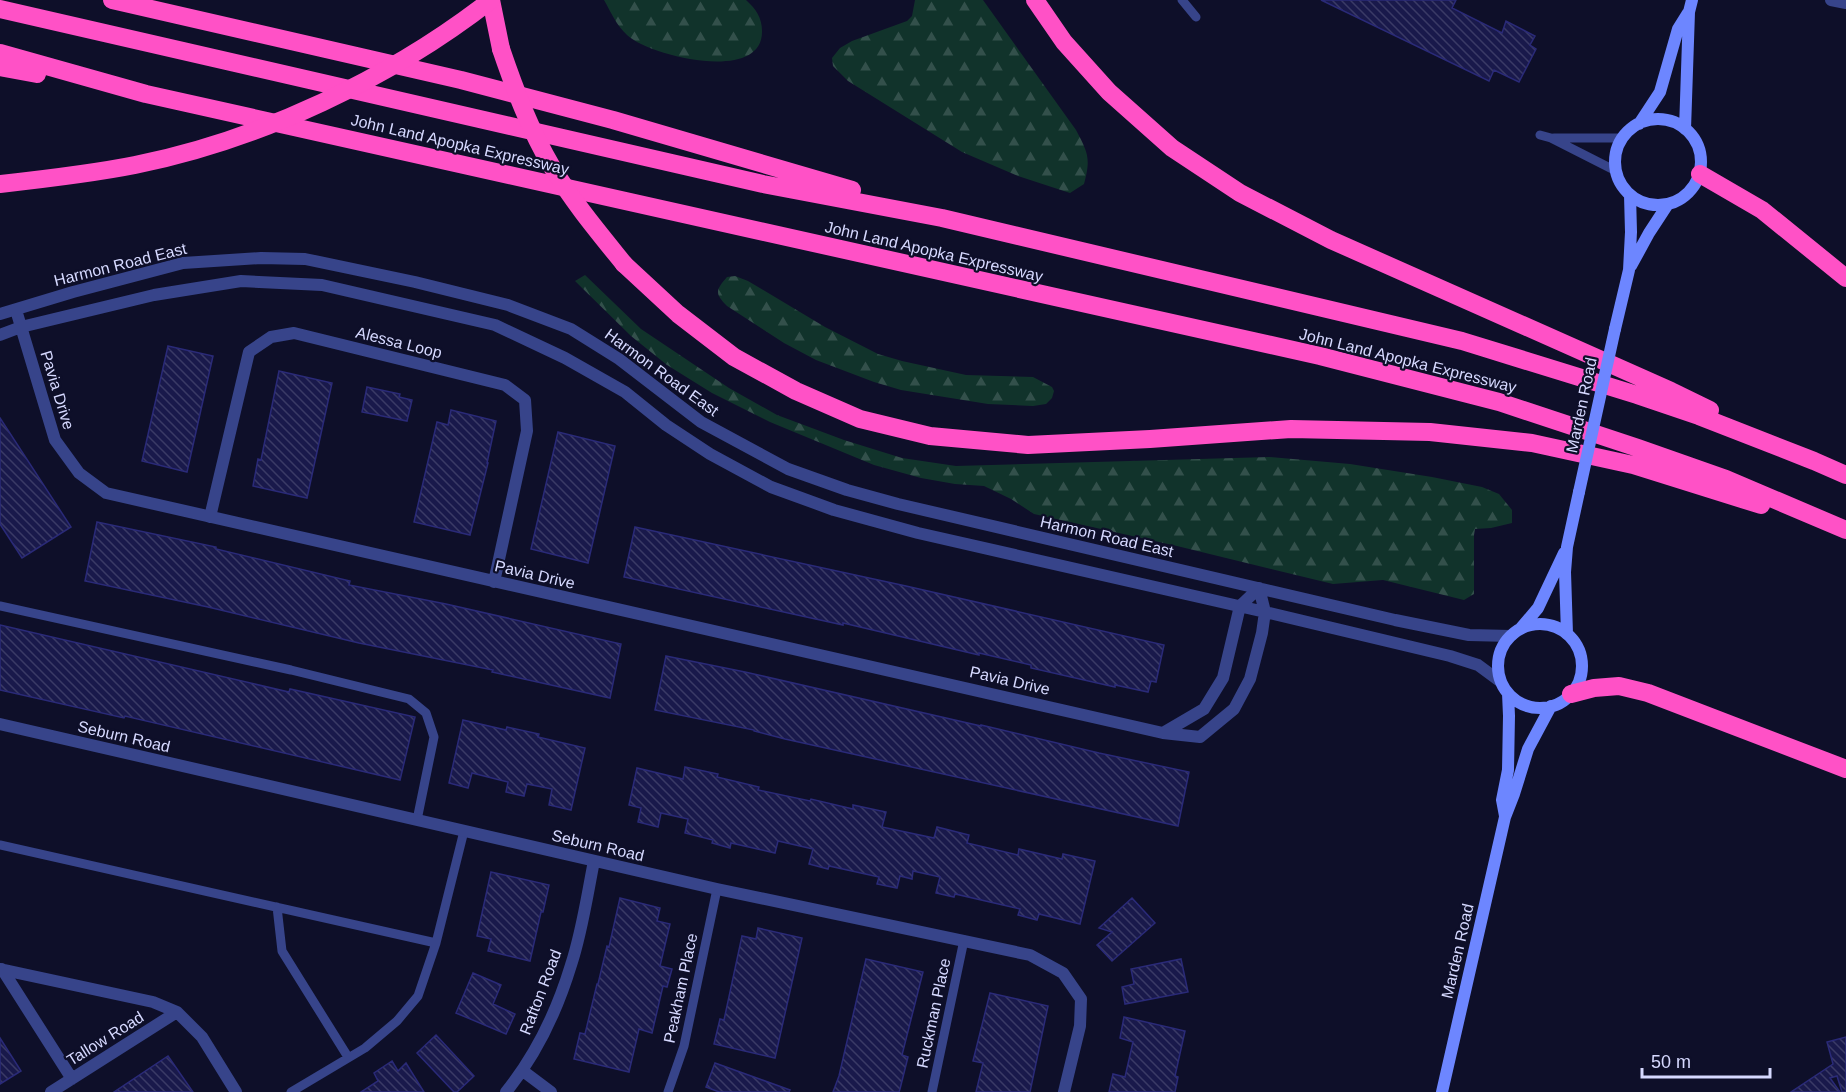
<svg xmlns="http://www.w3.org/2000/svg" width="1846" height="1092" viewBox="0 0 1846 1092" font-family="Helvetica,sans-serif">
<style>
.forest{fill:url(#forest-firs)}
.building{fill:url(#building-back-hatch);stroke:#2a2a78;stroke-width:1.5}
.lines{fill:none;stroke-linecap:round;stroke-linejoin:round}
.lane{stroke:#37448a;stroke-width:9}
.street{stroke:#37448a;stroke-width:12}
.secondary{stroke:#6d86ff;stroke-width:12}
.highway{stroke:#ff51c6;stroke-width:18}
.secondary-bridge{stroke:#6d86ff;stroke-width:12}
.highway-bridge{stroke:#ff51c6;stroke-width:18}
.labels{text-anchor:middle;stroke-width:4.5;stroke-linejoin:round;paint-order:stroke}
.street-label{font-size:16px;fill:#d6d9ff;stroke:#0e0f29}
</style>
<defs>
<pattern id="forest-firs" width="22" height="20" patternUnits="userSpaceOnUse" patternTransform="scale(1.5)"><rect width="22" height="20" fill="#11332b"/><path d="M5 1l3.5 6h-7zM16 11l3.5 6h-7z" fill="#33504b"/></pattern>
<pattern id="building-back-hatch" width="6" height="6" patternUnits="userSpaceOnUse" patternTransform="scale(1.5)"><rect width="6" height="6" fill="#19194b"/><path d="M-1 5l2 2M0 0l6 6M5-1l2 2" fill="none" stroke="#3a3a66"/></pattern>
</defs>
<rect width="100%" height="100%" fill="#0e0f29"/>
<path class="forest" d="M 604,0 L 746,0 C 756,9 762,18 762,31 C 763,84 649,56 627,35 C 616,25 611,12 604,0 Z
M 915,0 L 983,0 L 1076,130 C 1088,153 1091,158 1084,184 L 1070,193 L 1018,176 L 962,152 L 848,81 L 833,66 L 832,58 L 840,48 L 852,41 L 907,21 L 912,16 Z
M 585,275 L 641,329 L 729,388 L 777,415 L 844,440 L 902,458 L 956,466 L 1269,457 L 1350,464 L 1432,477 L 1482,487 L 1499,494 L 1512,510 L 1512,523 L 1491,528 L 1475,529 L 1474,535 L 1474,594 L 1464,600 L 1383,580 L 1333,584 L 1177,546 L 1034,514 L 1011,499 L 984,486 L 955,484 L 921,478 L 874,465 L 770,422 L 712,393 L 667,365 L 631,336 L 575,281 Z
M 735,276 L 748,281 L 825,327 L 878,354 L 902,361 L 966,375 L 1033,377 L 1052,387 L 1054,391 L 1052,398 L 1046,404 L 1033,406 L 988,404 L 901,390 L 874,382 L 816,360 L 784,343 L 727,306 C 714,293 716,290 727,277 Z"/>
<path class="building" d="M 1321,0 L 1456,0 L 1452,8 L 1502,33 L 1506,21 L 1535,36 L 1530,45 L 1536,49 L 1519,82 L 1494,70 L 1489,81 Z
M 168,346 L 213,356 L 187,472 L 142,461 Z
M 279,371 L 332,383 L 307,498 L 253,486 L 258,459 L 261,460 Z
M 367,387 L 400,394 L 399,397 L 412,400 L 407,421 L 362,412 Z
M 451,410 L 496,421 L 487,463 L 488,463 L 470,535 L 414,522 L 437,422 L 448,425 Z
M 0,418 L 71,527 L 22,558 L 0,524 Z
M 558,432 L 615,446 L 588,563 L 531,549 Z
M 97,522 L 216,547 L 216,549 L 350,581 L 349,585 L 446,604 L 621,644 L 610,698 L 492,672 L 493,670 L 359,643 L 208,607 L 85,581 Z
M 635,527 L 906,586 L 1164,645 L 1156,682 L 1151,681 L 1148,692 L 1115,685 L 1115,687 L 1031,668 L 1031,665 L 979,653 L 979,655 L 843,623 L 843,625 L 624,577 Z
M 0,625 L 289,692 L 290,689 L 415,717 L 400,780 L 125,716 L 124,718 L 0,690 Z
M 666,656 L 745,672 L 981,726 L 981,725 L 1099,753 L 1189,772 L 1178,826 L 785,739 L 754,731 L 754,730 L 655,710 Z
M 463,720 L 506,730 L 507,727 L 539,734 L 538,737 L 585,748 L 571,810 L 549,805 L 552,789 L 527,784 L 524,796 L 506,792 L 508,782 L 472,773 L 468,788 L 449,783 Z
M 685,767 L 718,774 L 717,777 L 759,787 L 758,790 L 810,801 L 811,799 L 853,809 L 853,805 L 886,812 L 882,827 L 934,838 L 937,827 L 969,835 L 967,843 L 1018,855 L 1019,849 L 1062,859 L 1063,854 L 1095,861 L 1080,924 L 1039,914 L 1037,920 L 1018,915 L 1020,909 L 955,894 L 954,897 L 936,893 L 940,877 L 913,871 L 912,879 L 900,876 L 897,888 L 877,884 L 879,877 L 829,866 L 828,869 L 809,864 L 813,849 L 778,841 L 775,853 L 731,843 L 730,848 L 712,843 L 713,840 L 685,833 L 688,819 L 661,813 L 658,827 L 638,822 L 641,808 L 629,805 L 637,768 L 683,779 Z
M 491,872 L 549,885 L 543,912 L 541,912 L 530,961 L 488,951 L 491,939 L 477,936 Z
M 620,898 L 660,908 L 657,921 L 670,924 L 660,966 L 672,969 L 667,987 L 663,986 L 652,1033 L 639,1029 L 629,1072 L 574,1059 L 580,1033 L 585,1034 L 597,984 L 598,984 L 607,946 L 609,947 Z
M 1132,898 L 1155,923 L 1112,961 L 1097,945 L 1112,932 L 1099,928 Z
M 758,928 L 802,938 L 775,1058 L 714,1044 L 720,1019 L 724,1020 L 742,936 L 756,939 Z
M 866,959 L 923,972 L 902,1055 L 908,1057 L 900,1089 L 899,1092 L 833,1092 L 839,1076 Z
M 1181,959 L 1188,992 L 1125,1004 L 1122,987 L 1134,984 L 1131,969 Z
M 473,973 L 501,985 L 493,1004 L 515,1014 L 506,1034 L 456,1013 Z
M 990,993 L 1048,1006 L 1030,1092 L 976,1092 L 983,1063 L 973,1061 Z
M 1124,1017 L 1185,1031 L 1175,1076 L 1178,1077 L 1175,1092 L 1109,1092 L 1113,1074 L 1125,1077 L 1133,1042 L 1120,1038 Z
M 436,1035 L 474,1076 L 457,1092 L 454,1092 L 417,1053 Z
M 1846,1037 L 1846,1092 L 1842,1092 L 1837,1076 L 1830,1078 L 1840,1092 L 1791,1092 L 1833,1064 L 1827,1042 Z
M 0,1038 L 21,1071 L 0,1084 Z
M 168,1056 L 193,1092 L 114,1092 Z
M 392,1061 L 398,1071 L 406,1063 L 424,1092 L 361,1092 L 378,1081 L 374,1073 Z
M 715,1063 L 790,1090 L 789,1092 L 719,1092 L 706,1087 Z"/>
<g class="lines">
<path class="lane" d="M 1182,0 L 1196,17
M 1540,135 L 1551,138 L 1616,171
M 1554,138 L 1623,138
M 0,606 L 291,670 L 409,699 L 426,713 L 434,737 L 417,820
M 0,845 L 436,943
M 277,907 L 282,951 L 348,1057
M 291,1092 L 365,1048 L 397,1021 L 418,996 L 436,943 L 464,831
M 668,1092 L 684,1046 L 717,889
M 932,1092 L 964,940"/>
<path class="street" d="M 1831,0 L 1846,3
M 16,310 L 55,440 L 79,473 L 106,493 C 458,574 811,651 1163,733 L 1200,737 L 1234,709 L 1250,679 L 1262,633 L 1265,612 L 1259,588 L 1240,606 L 1223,678 L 1204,709 L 1163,733
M 0,314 L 73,292 L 183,263 L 261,258 L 305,259 L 415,282 L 508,305 L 571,329 L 619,359 L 701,422 L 788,469 L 847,490 L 898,504 L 1395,620 L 1469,635 L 1511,636
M 0,335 L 21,327 L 154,295 L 241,281 L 322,285 L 495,325 L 565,358 L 625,392 L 666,425 L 710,454 L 771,487 L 834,510 L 918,533 L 1265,612 L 1450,656 L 1478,665 L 1501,682
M 210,517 L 249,352 L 271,337 L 294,333 L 505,385 L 525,400 L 527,431 L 494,582
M 0,724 L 717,889 L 1030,955 L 1063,973 L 1081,999 L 1080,1026 L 1064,1092
M 0,969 L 153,1002 L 177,1012 L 202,1037 L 236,1092
M 2,969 L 72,1079
M 523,1071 L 551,1092
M 51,1092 L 177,1012
M 506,1092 C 536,1055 557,1011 571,965 C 582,932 587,896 594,861"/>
<path class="secondary" d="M1615 162a43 43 0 1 1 86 0a43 43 0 1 1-86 0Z
M 1639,124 L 1660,92 L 1678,29 L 1688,13
M 1685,129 L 1689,12 L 1692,0
M 1631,266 L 1649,233 L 1668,204
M 1615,329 L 1629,270 L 1631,232 L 1630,195
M1498 666a42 42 0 1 1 84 0a42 42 0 1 1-84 0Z
M 1521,628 L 1538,608 L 1564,553
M 1567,634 L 1565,572 L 1567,547 L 1579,492
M 1505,816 L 1502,800 L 1508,770 L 1509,716 L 1508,693
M 1442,1092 L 1505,817 L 1514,794 L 1528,749 L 1551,706"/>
<path class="highway" d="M 112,0 L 461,80 L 613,120 L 852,190
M 491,0 L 501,49
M 1035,0 L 1064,42 L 1109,92 L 1172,148 L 1240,193 L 1331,240 L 1671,391 L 1710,410
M 0,9 L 763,184 L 942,218 L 1462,341 L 1637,395 L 1699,416 L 1814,461 L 1846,475
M 0,53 L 146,94 L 1320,356 L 1499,402 L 1638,448 L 1726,479 L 1846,530
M 0,67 L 37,74
M 1700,174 L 1762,210 L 1846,278
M 624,264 L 678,314 L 734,357 L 796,391 L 860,419 L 930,436 L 1028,445 L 1150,439 L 1291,429 L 1430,432 L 1532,443 L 1633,465 L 1761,505
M 1571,694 L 1594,688 L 1619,686 L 1648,693 L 1846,769"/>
<path class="secondary-bridge" d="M 1579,492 L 1615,329"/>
<path class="highway-bridge" d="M 501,49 C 515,90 530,130 552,167 C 573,202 599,233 624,264
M 0,184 C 45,179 90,174 135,165 C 260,140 391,78 491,0"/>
</g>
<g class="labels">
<g class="street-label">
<text transform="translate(460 144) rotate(13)" y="6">John Land Apopka Expressway</text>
<text transform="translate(934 251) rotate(13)" y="6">John Land Apopka Expressway</text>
<text transform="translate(120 264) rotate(-14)" y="6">Harmon Road East</text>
<text transform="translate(399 342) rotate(14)" y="6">Alessa Loop</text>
<text transform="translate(1408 360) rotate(14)" y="6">John Land Apopka Expressway</text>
<text transform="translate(662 372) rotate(36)" y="6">Harmon Road East</text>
<text transform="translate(58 390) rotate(73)" y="6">Pavia Drive</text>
<text transform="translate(1581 405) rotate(-78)" y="6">Marden Road</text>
<text transform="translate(1107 536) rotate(13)" y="6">Harmon Road East</text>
<text transform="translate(535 574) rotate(13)" y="6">Pavia Drive</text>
<text transform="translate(1010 680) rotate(13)" y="6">Pavia Drive</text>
<text transform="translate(124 736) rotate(13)" y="6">Seburn Road</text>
<text transform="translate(598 845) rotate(13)" y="6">Seburn Road</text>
<text transform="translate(1457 951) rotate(-77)" y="6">Marden Road</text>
<text transform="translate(680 988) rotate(-78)" y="6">Peakham Place</text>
<text transform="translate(540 992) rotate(-69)" y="6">Rafton Road</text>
<text transform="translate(933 1013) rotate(-78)" y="6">Ruckman Place</text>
<text transform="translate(105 1038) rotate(-32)" y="6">Tallow Road</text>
</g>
</g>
<path d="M1642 1068v9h128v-9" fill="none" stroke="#d6d9ff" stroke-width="3"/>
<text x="1651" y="1068" font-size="18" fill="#d6d9ff" stroke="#0e0f29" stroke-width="4.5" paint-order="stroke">50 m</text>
</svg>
